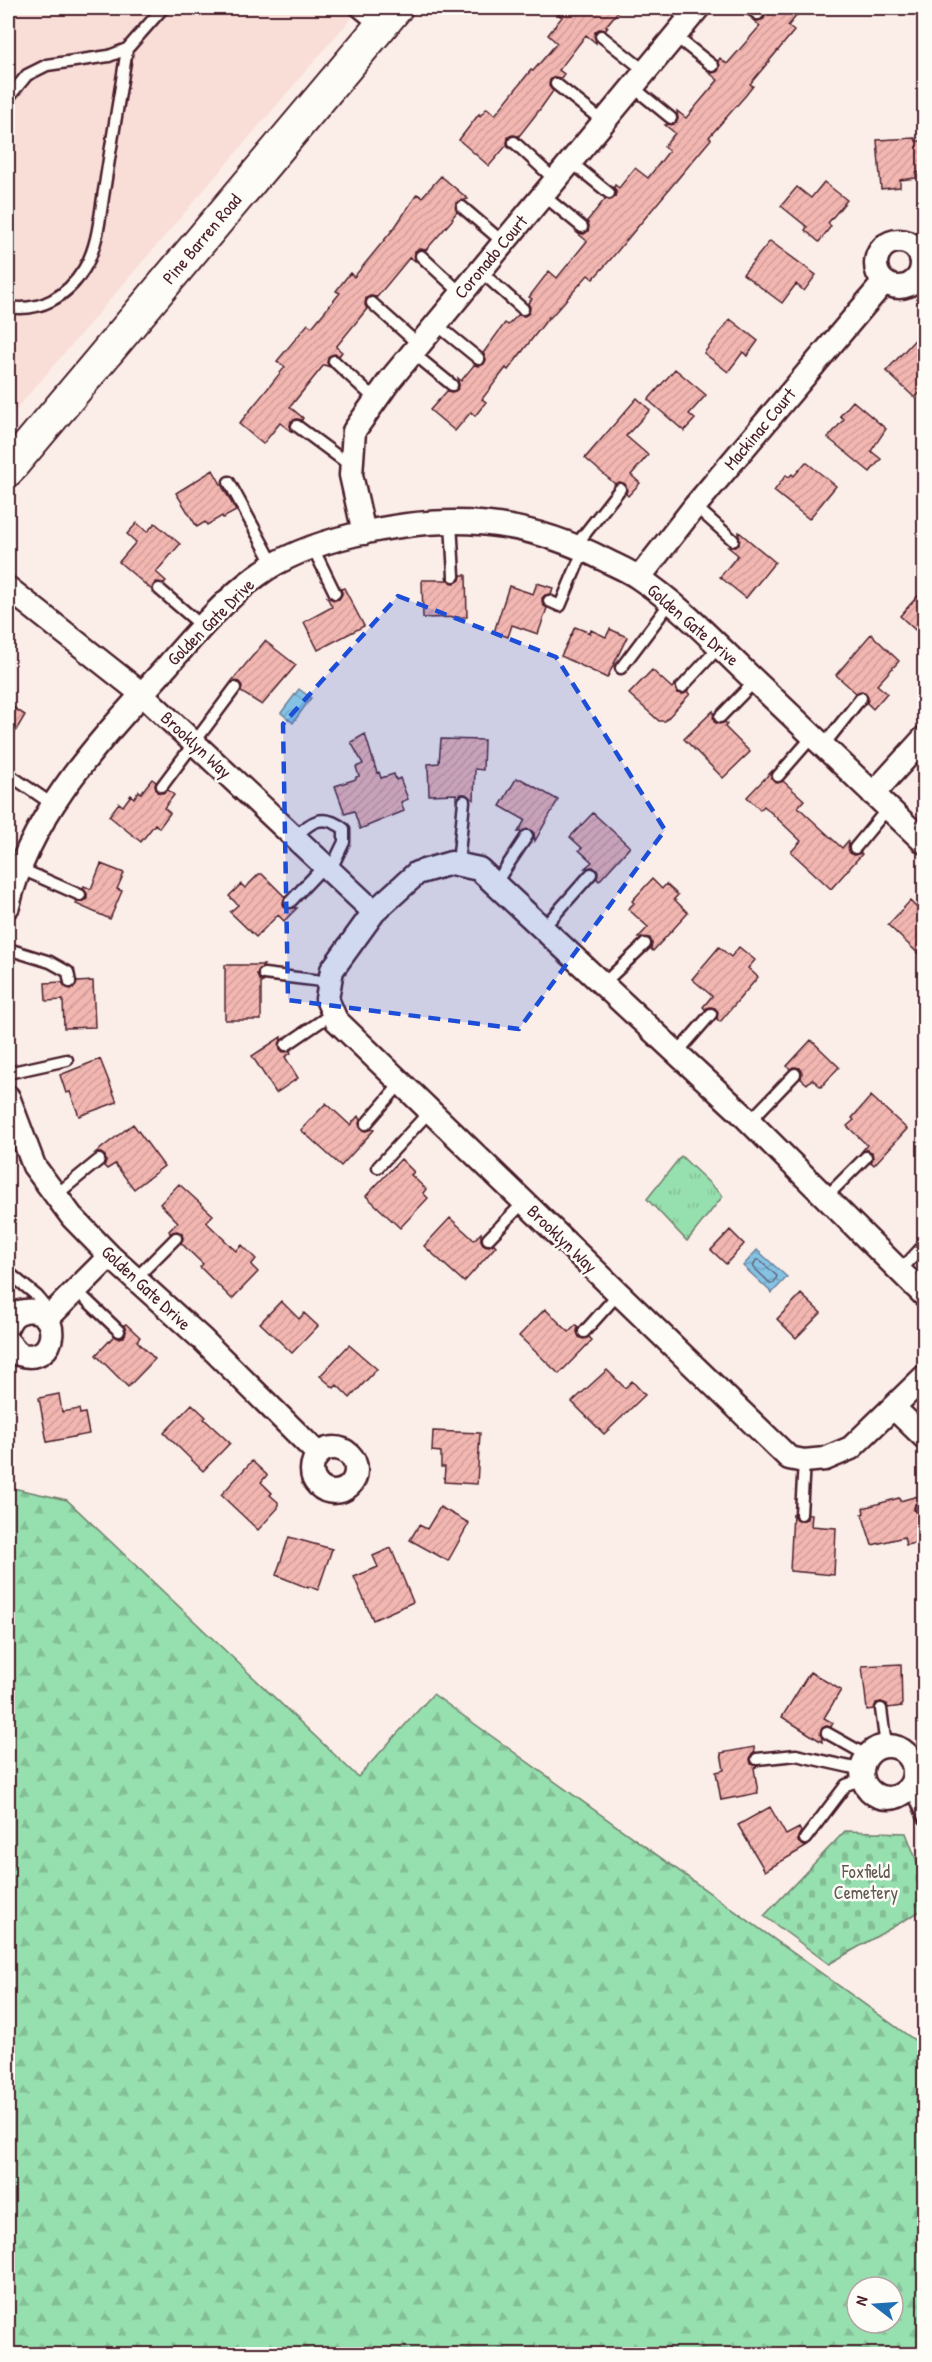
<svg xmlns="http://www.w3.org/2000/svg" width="932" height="2362" viewBox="0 0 932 2362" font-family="'Patrick Hand',sans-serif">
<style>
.built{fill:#f9ded8}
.forest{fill:url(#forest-firs);stroke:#707f6c;stroke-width:1.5;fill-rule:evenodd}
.cemetery{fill:url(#cemetery-stones);stroke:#707f6c;stroke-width:1.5}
.park{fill:url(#park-tufts);stroke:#707f6c;stroke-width:1.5}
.water{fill:url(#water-waves);stroke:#6d819a;stroke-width:1.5}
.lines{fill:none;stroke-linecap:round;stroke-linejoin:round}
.shore{stroke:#616175;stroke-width:1.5}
.building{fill:url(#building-hatch);stroke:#4a1f2b;stroke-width:1.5}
.service-casing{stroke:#4a1f2b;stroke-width:15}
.minor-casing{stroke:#4a1f2b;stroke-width:27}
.secondary-casing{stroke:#4a1f2b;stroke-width:36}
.service{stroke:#fdfcf7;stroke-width:10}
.minor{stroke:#fdfcf7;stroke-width:22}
.secondary{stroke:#fdfcf7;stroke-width:32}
.marked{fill:#1d4ed8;fill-opacity:0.2;stroke:#1d4ed8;stroke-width:4.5;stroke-dasharray:12 8;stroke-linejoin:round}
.labels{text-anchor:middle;stroke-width:5;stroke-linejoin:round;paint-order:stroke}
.street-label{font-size:18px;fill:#4a1f2b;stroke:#fdfcf7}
.park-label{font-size:18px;fill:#615952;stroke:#fdfcf7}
</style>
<defs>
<pattern id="forest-firs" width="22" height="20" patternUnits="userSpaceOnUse" patternTransform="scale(1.5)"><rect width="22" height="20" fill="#96dfae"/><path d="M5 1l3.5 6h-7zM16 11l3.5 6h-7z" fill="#83bf96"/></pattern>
<pattern id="cemetery-stones" width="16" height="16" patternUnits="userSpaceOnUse" patternTransform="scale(1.5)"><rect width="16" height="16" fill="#96dfae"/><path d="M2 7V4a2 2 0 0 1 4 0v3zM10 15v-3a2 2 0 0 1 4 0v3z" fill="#83bf96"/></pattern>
<pattern id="park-tufts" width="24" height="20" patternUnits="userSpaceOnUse" patternTransform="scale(1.5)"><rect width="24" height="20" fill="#96dfae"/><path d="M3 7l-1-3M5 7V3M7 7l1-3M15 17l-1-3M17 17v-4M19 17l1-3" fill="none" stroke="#83bf96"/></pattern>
<pattern id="water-waves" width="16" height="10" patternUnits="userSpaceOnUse" patternTransform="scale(1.5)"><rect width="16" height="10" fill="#84c3e4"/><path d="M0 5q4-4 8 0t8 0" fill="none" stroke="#74a7c4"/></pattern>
<pattern id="building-hatch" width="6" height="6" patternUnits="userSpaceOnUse" patternTransform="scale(1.5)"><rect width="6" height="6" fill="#f3b7b2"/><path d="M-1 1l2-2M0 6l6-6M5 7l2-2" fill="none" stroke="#d29d99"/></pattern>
</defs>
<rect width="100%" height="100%" fill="#fbeee9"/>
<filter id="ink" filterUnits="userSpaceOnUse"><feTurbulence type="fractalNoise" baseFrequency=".0167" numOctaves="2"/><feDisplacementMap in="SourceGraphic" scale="12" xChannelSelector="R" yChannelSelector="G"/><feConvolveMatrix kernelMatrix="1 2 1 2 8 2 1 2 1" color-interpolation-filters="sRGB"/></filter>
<g filter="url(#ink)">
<path class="built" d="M 8,8 L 360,8 L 8,419 Z"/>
<path class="forest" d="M 8,1487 L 67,1500 L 358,1777 L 433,1694 L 924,2047 L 924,2354 L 8,2354 ZM 857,2287 L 893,2287 L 893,2323 L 857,2323 Z"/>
<path class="cemetery" d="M 845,1831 L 906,1833 L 924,1880 L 924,1909 L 829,1964 L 764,1916 Z"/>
<path class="park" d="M 681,1156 L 723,1196 L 687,1241 L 647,1199 Z"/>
<path class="water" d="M 299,689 L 311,698 L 293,723 L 281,713 Z
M 757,1250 L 787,1277 L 772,1293 L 743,1266 Z"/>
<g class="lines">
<path class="shore" d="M 756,1260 L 759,1260 L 777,1276 L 774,1283 L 770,1283 L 753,1267 Z"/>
</g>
<path class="building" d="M 549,8 L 621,8 L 606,26 L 608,27 L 606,30 L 599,29 L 595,32 L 596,43 L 586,35 L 559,70 L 564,74 L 561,78 L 554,77 L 550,80 L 549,86 L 553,91 L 541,108 L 519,136 L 512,135 L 508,137 L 507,144 L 509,148 L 506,146 L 489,166 L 459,140 L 479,114 L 480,116 L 487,108 L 495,115 L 531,70 L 533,71 L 557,43 L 548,35 L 562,17 Z
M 763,8 L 803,8 L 788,26 L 794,31 L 750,84 L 753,86 L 746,95 L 709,137 L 711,139 L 610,260 L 593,279 L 588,275 L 550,318 L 549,317 L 508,370 L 506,368 L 482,399 L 486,402 L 475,416 L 471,412 L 455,431 L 430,410 L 447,391 L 451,392 L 457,390 L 459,386 L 458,378 L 461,381 L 474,365 L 478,366 L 484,364 L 486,360 L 483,353 L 505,323 L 508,325 L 518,315 L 525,316 L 529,313 L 530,307 L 528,303 L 532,299 L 529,297 L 549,271 L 557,278 L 587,241 L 577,233 L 584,234 L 588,231 L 589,225 L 587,221 L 605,199 L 611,200 L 615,197 L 616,191 L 614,187 L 615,185 L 619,188 L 635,168 L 648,178 L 669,151 L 664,147 L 675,133 L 665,125 L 676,123 L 678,119 L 677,111 L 686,118 L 718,80 L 708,72 L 712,73 L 718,71 L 720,66 L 718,61 L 720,58 L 727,64 L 760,26 L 753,20 L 758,21 L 764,19 L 765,14 Z
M 915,138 L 916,141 L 924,141 L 924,172 L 916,173 L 916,178 L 900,180 L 900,187 L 881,189 L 877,140 Z
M 441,176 L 468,199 L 456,203 L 457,212 L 452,218 L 453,219 L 426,250 L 419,249 L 415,251 L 415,261 L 410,257 L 377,297 L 370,296 L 366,298 L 365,305 L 367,309 L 336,347 L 342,352 L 339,356 L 335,354 L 329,356 L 327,363 L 330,367 L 324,365 L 290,407 L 303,418 L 302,420 L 297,419 L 291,421 L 290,426 L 292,432 L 280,423 L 263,444 L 239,424 L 285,367 L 277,361 L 308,324 L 312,327 L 340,293 L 336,291 L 350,273 L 354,277 L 395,227 L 417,194 L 422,197 Z
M 824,182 L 847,200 L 828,223 L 831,226 L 819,242 L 805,230 L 807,227 L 781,206 L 797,187 L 811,198 Z
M 770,241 L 816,275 L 804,291 L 796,284 L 782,303 L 743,274 Z
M 730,319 L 758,341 L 747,356 L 743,352 L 728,372 L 704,353 Z
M 924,330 L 924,388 L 915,398 L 886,371 Z
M 675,369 L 706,395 L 689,414 L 695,419 L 684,431 L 648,400 Z
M 637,398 L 650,410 L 626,436 L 648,455 L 631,475 L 640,483 L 628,496 L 626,494 L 627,489 L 625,484 L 620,482 L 615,484 L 585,458 Z
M 853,401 L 886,429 L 871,451 L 881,459 L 870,472 L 828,438 L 844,419 L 840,416 Z
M 806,462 L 836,486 L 809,519 L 774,491 L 786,475 L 789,477 L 792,474 L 794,476 Z
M 213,470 L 236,511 L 223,518 L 222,516 L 207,525 L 205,522 L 197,527 L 176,493 Z
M 137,523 L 147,532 L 155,523 L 180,544 L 156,572 L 166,581 L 164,583 L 156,582 L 152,590 L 119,562 L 136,542 L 127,534 Z
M 739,532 L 775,562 L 746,598 L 720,577 L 738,555 L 728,547 L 735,547 L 739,545 Z
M 461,575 L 466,575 L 467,617 L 423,618 L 422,580 L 447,580 L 446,576 L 450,582 L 455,583 L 460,580 Z
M 537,583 L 553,588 L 551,594 L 545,595 L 542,598 L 543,605 L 547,608 L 538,634 L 512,625 L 508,637 L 494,632 L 509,586 L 533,594 Z
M 344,588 L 364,626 L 318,650 L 304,622 L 332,607 L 327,597 L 334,600 L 339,599 L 342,594 L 341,589 Z
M 924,589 L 924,638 L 900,616 Z
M 575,627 L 590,633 L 591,630 L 606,637 L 610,629 L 627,637 L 607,678 L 561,656 Z
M 871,634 L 899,661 L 877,685 L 887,693 L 873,709 L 867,703 L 868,699 L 866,693 L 862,691 L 856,693 L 836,675 Z
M 265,641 L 296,665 L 262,705 L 241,692 L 242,686 L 239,682 L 231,682 Z
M 652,670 L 672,688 L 675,684 L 677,693 L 684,694 L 687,692 L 690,694 L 665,721 L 659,721 L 629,694 Z
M 8,704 L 25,715 L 8,744 Z
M 713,711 L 714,722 L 719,724 L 725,722 L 727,724 L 725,727 L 750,752 L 723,778 L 684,739 Z
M 365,734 L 377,773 L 379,772 L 381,778 L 394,774 L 396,780 L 400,778 L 408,799 L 401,802 L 404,811 L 360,829 L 354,811 L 345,814 L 335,786 L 356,779 L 356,777 L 359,776 L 356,767 L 363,764 L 351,742 Z
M 441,739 L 484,740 L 483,770 L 475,769 L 474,800 L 465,794 L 460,794 L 456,801 L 456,794 L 429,795 L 428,764 L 439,763 Z
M 772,771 L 771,775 L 773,781 L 777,783 L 783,781 L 804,800 L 798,807 L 842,848 L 848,841 L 850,853 L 854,855 L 861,853 L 862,854 L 831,889 L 791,852 L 801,841 L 764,806 L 760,810 L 747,797 Z
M 152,779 L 156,782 L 155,786 L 157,792 L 162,793 L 168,790 L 174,795 L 164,808 L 170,813 L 159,828 L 155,824 L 141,842 L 109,816 L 119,803 L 123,806 L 131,795 L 134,798 L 139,791 L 141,793 Z
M 516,779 L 521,779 L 558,800 L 535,841 L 534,833 L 531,830 L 518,832 L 525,820 L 500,806 Z
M 593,813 L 630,847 L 599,881 L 597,879 L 598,871 L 593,867 L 585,868 L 592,862 L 579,850 L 582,848 L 570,837 Z
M 101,864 L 124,873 L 117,889 L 122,891 L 110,919 L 76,904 L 77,902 L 81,902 L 87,899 L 87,894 L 83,888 L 84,886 L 91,889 Z
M 259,874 L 262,874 L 285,897 L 283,904 L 285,908 L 297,908 L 284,921 L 278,915 L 256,937 L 230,912 L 238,905 L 229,896 L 241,884 L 245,888 Z
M 652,879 L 662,889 L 666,884 L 678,895 L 674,899 L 688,913 L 653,951 L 651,949 L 652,943 L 650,938 L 638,938 L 648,927 L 628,909 L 634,903 L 632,901 Z
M 910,901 L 924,915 L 924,959 L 888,925 Z
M 719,947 L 731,957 L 739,947 L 755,960 L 748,968 L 758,977 L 720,1022 L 717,1019 L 718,1012 L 715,1008 L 709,1007 L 705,1009 L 703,1007 L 712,996 L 692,979 Z
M 225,965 L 264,965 L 257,974 L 259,980 L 264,982 L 261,982 L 261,1020 L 225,1020 Z
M 93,981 L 95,1027 L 64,1028 L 63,1000 L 46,1001 L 45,983 L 62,982 L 65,987 L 71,989 L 75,987 L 77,982 Z
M 281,1037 L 280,1049 L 283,1052 L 290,1051 L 291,1053 L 285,1057 L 298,1078 L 276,1093 L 252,1056 Z
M 811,1040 L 839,1067 L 821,1087 L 812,1079 L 807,1084 L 801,1079 L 802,1072 L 800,1068 L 793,1067 L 790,1069 L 787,1066 Z
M 100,1059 L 117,1102 L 79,1116 L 70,1092 L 66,1093 L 60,1075 Z
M 871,1096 L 907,1129 L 874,1165 L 871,1162 L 873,1158 L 872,1152 L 867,1150 L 862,1151 L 867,1145 L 847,1126 L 854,1120 L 852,1118 Z
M 326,1103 L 350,1125 L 358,1116 L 361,1119 L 359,1123 L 361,1129 L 365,1131 L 372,1129 L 374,1130 L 341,1166 L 301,1130 Z
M 133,1124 L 164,1166 L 134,1189 L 115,1164 L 107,1169 L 104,1166 L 106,1162 L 105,1156 L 101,1153 L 95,1153 Z
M 401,1159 L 414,1172 L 411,1175 L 426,1189 L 423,1193 L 428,1198 L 400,1228 L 366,1196 Z
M 179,1184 L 213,1215 L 206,1222 L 236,1251 L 242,1245 L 256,1259 L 251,1265 L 258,1272 L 232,1299 L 200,1267 L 203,1264 L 181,1243 L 183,1239 L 182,1233 L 177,1231 L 170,1233 L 169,1231 L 178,1222 L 160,1204 Z
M 450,1218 L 474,1240 L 481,1233 L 481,1240 L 483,1245 L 489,1246 L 494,1244 L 496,1246 L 464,1282 L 424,1246 Z
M 730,1230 L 744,1244 L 726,1264 L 711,1250 Z
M 801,1294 L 821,1313 L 796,1338 L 777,1319 Z
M 281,1301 L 299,1319 L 304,1313 L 318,1326 L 292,1353 L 260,1323 Z
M 545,1309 L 569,1332 L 576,1325 L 578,1327 L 577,1331 L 579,1337 L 583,1339 L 589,1337 L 592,1340 L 559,1374 L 519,1336 Z
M 126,1324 L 140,1337 L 137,1341 L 155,1359 L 128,1387 L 96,1355 L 114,1336 L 118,1338 L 124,1337 L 126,1332 L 124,1325 Z
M 349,1345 L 377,1369 L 350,1398 L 337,1385 L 334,1388 L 320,1376 Z
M 607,1370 L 625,1388 L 632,1381 L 645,1395 L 604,1434 L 572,1402 Z
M 59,1394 L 62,1412 L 79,1409 L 80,1414 L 85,1413 L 89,1434 L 47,1442 L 39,1398 Z
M 192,1404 L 206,1417 L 204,1419 L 230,1443 L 203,1471 L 164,1433 Z
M 433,1431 L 480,1433 L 477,1484 L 444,1482 L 445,1467 L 441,1467 L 441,1452 L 432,1451 Z
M 252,1461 L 267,1475 L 261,1482 L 272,1493 L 270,1495 L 278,1502 L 278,1508 L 258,1530 L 221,1495 Z
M 918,1496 L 919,1501 L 915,1504 L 914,1510 L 917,1514 L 923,1515 L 924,1541 L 906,1545 L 904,1537 L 872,1545 L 862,1514 L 864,1513 L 863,1508 L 899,1498 L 900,1501 Z
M 440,1507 L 469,1523 L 448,1561 L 410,1540 L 419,1525 L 427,1529 Z
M 793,1513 L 796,1520 L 801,1521 L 807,1519 L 808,1514 L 812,1514 L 811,1526 L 836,1528 L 834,1575 L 790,1571 Z
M 289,1537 L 332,1549 L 318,1590 L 308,1586 L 308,1588 L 276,1575 Z
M 391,1548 L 413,1602 L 373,1620 L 354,1577 L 378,1567 L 373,1556 Z
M 901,1664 L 902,1706 L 888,1708 L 887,1704 L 881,1702 L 876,1703 L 874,1709 L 867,1710 L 862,1666 Z
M 810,1672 L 841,1690 L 824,1718 L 833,1723 L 831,1727 L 826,1726 L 821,1729 L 822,1742 L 782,1717 Z
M 754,1747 L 755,1752 L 750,1759 L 751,1764 L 758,1766 L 754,1768 L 758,1793 L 721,1800 L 716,1772 L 724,1770 L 721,1753 Z
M 770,1807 L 786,1835 L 799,1828 L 801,1832 L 798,1837 L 798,1842 L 803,1846 L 809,1845 L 765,1871 L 738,1825 Z"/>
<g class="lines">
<defs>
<path id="service" d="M 354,8 L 376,26
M 673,8 L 688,20
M 749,8 L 758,14
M 601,36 L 645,71
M 675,36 L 713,66
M 556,84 L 604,122
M 633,87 L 671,118
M 8,98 L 27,75 L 47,65 L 109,56 L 127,49 L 163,8
M 514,142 L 555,180
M 571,162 L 609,193
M 543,195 L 582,227
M 462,207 L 504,243
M 421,256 L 461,293
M 480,271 L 523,309
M 372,303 L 419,345
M 8,307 C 40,312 67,297 84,269 C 99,245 100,212 105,185 C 112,139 120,94 127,49
M 436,324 L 479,359
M 413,353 L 452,385
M 334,361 L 376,400
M 297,426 L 351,466
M 229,482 L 274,565
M 695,506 L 733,540
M 451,522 L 454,576
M 576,545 L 620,489
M 313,548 L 335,593
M 159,589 L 202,626
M 549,601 L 560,606 L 584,549
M 621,668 L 670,603
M 682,687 L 719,647
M 720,717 L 755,681
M 823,746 L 861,698
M 8,774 L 52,804
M 778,776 L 813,736
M 162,786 L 235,688
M 294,838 C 310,822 323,812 344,829 L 344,842 L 330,871
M 855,848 L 888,808
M 458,864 L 464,801
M 19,868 L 80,895
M 495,884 L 527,836
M 290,902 L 324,866
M 543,928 L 591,874
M 8,949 L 50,962 L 68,972 L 70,982
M 264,974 L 330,982
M 603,984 L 645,944
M 286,1045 L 333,1013
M 677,1053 L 711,1014
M 8,1073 L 67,1060
M 750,1121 L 795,1074
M 366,1124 L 401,1083
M 378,1167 L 430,1111
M 56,1195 L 99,1160
M 826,1197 L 866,1157
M 488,1239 L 524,1202
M 900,1271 L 924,1245
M 8,1272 L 37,1296 L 51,1313
M 135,1279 L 176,1238
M 76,1290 L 119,1331
M 584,1332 L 619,1293
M 921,1508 L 924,1507
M 801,1514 L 804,1461
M 881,1709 L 886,1746
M 827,1733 L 868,1756
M 757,1759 L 796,1755 L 863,1770
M 910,1786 L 924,1818
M 805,1839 L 846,1785 L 863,1779"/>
<path id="minor" d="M876 264a23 23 0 1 1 46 0a23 23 0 1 1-46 0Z
M 364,533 L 351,475 L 354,431 L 390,380 L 698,8
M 639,578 L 695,506 L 884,282
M 8,588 L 142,694 L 374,912
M 873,794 L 924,738
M 8,906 C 31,810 104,737 168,665 C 195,634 224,600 258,575 C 285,555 320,543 353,535 C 445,513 522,517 607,561 C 617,566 629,571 639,578 C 681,606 716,644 753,679 C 810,733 867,788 924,842
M 8,1097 L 34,1166 L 72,1217 L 110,1256 L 203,1340 L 318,1454
M 924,1295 L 741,1113 L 479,869 L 451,863 L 417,873 L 374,912 L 332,970 L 327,999 L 336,1020 L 789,1458 L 804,1461 L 825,1459 L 851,1448 L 924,1377
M 47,1319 L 110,1256
M 8,1325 C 11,1317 17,1312 25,1311 C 62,1305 60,1367 19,1354 L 8,1342
M 893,1407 L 924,1437
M312 1470a22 22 0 1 1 44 0a22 22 0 1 1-44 0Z
M862 1772a26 26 0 1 1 52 0a26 26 0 1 1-52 0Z"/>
<path id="secondary" d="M 8,470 L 396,8"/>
</defs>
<use href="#service" class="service-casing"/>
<use href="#minor" class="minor-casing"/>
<use href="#secondary" class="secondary-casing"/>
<use href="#service" class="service"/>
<use href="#minor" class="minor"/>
<use href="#secondary" class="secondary"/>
</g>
</g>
<path class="marked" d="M 398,596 L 556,657 L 665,830 L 519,1029 L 288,1000 L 283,724 Z"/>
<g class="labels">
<g class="street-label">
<text transform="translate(202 239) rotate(-50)" y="6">Pine Barren Road</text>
<text transform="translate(491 257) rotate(-50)" y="6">Coronado Court</text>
<text transform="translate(760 429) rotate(-50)" y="6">Mackinac Court</text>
<text transform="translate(211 622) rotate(-45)" y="6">Golden Gate Drive</text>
<text transform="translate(693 625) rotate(41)" y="6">Golden Gate Drive</text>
<text transform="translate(196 745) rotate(43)" y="6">Brooklyn Way</text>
<text transform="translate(562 1239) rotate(44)" y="6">Brooklyn Way</text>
<text transform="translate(146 1288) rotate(43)" y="6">Golden Gate Drive</text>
</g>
<g class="park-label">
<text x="866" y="1878">Foxfield<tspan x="866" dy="21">Cemetery</tspan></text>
</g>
</g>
<rect width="932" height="2362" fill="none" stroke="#fdfcf7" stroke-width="30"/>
<rect x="15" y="15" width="902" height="2332" fill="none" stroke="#4a1f2b" stroke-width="2" filter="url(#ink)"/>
<g transform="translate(875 2305) rotate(287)"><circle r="28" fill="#fdfcf7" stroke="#b5a4a5" stroke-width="1.5"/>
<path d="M0-4.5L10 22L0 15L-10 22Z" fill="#1f6fb2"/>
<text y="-9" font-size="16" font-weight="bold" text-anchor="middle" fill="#4a1f2b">N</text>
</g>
</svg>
